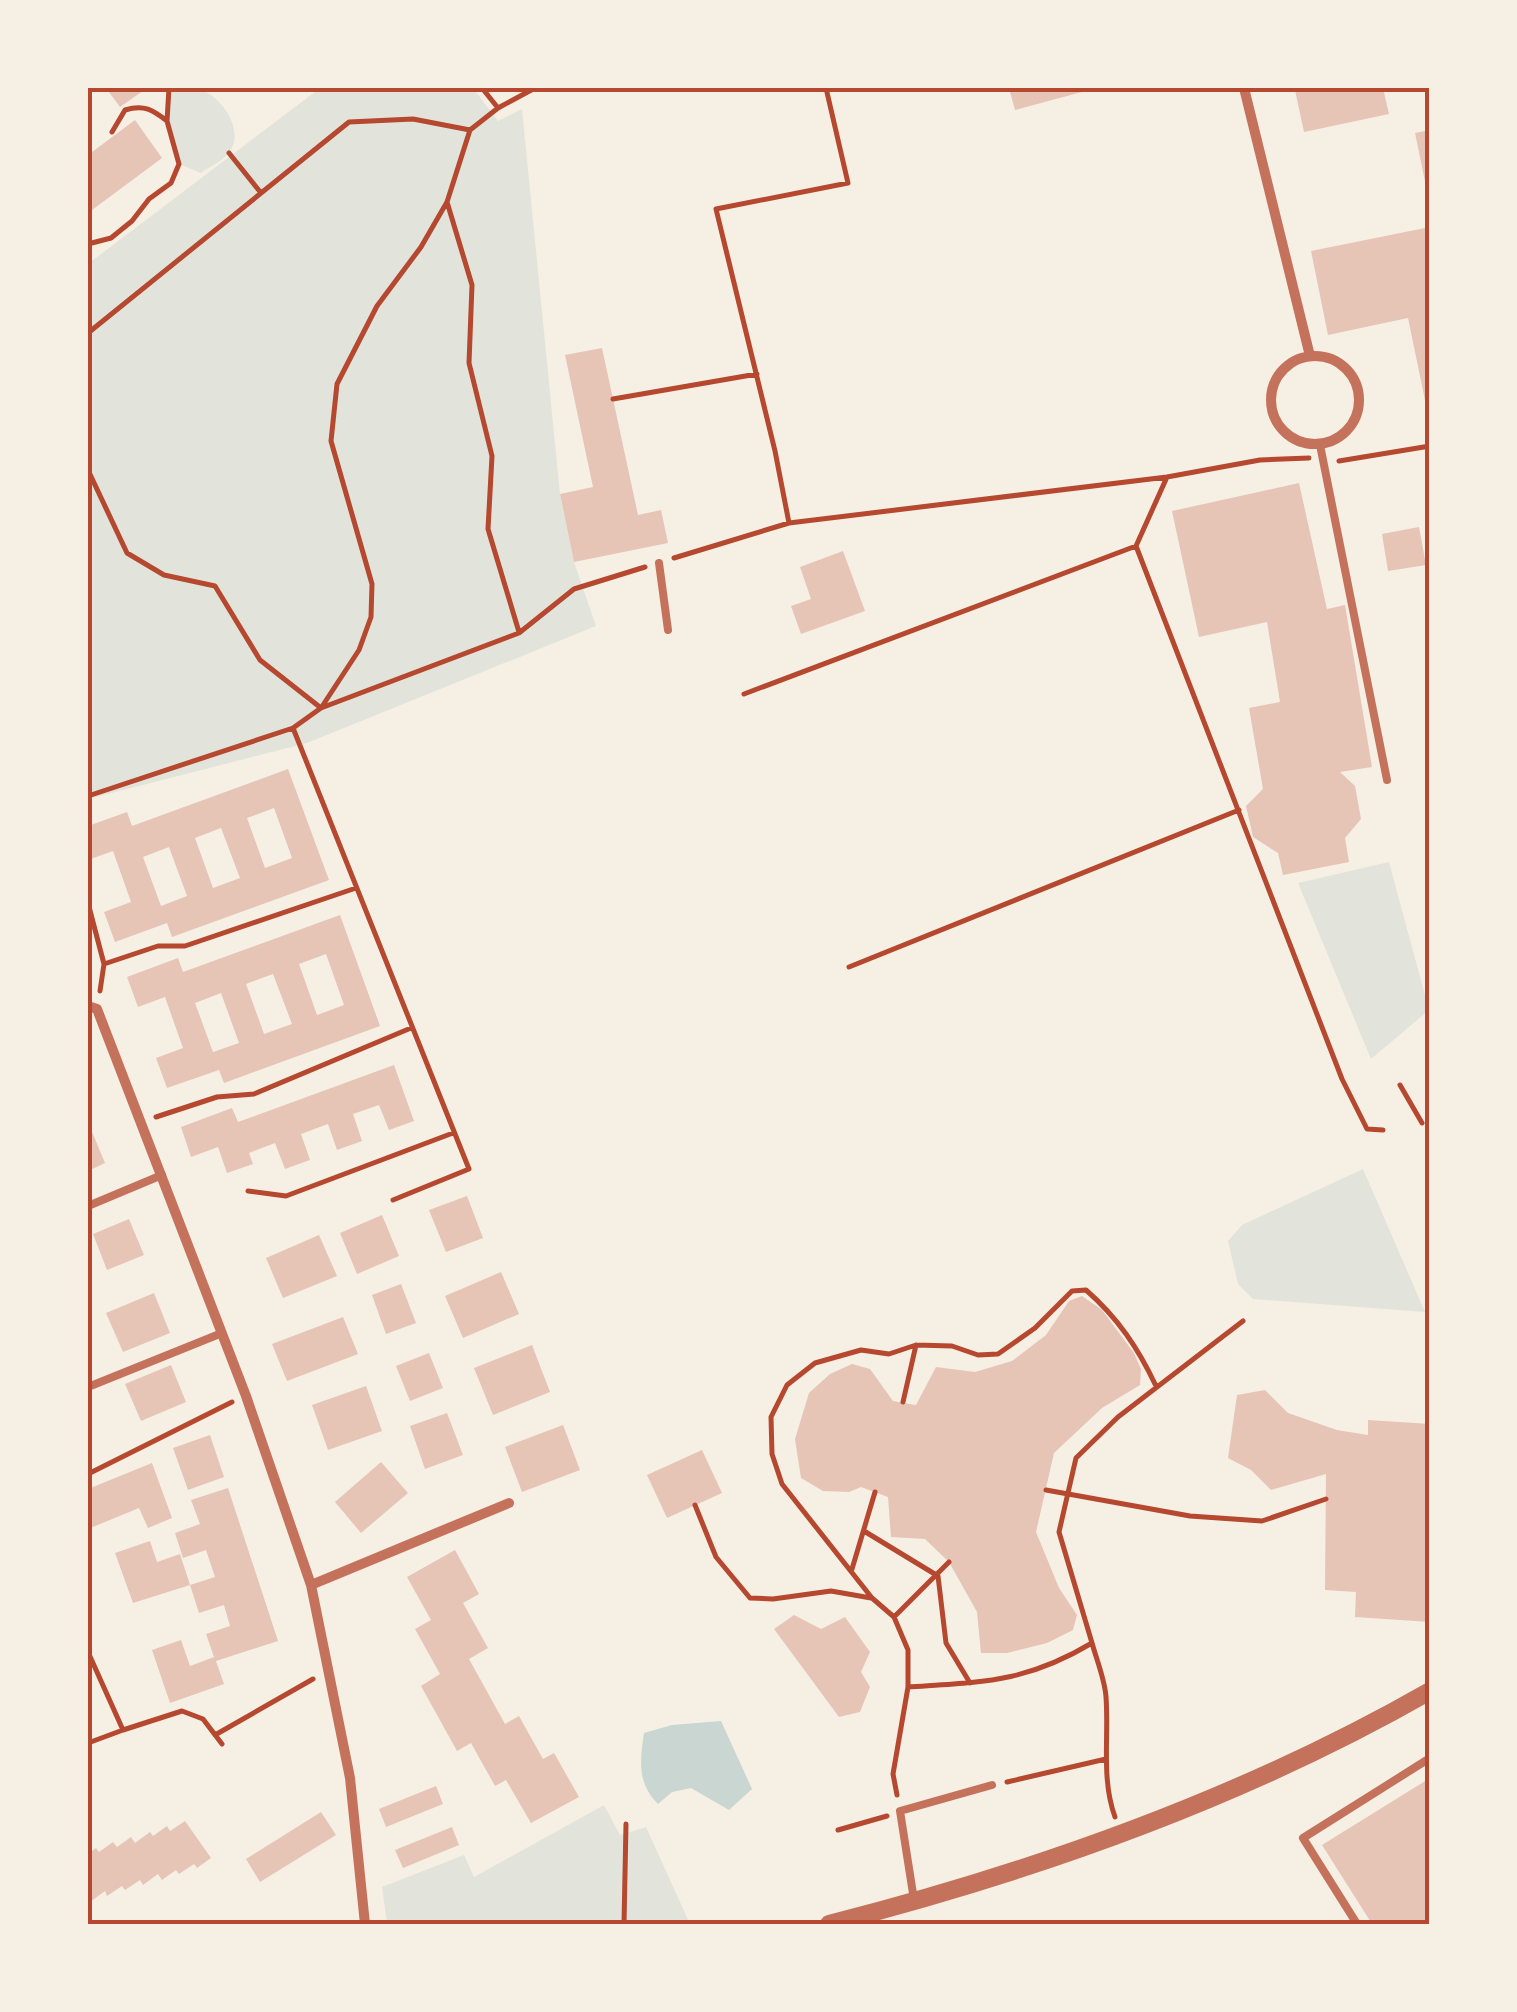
<svg xmlns="http://www.w3.org/2000/svg" width="1517" height="2012" viewBox="0 0 1517 2012" font-family="'Golos Text',sans-serif">
<style>
.green{fill:#e2e4dc}
.water{fill:#c9d6d2}
.building{fill:#e6c5b7;fill-rule:evenodd}
.lines{fill:none;stroke-linecap:round;stroke-linejoin:round}
.path{stroke:#b5482f;stroke-width:5}
.service{stroke:#c5725c;stroke-width:8}
.minor{stroke:#c5725c;stroke-width:10}
.tertiary{stroke:#c5725c;stroke-width:18}
.neatline{fill:none;stroke:#b5482f;stroke-width:4}
</style>
<rect width="100%" height="100%" fill="#f6efe4"/>
<path class="green" d="M 179,88 C 187,88 194,87 202,90 C 224,99 247,134 227,155 C 221,162 209,167 201,173 L 179,164 L 167,121 L 170,91 Z
M 320,88 L 473,88 L 498,121 L 522,109 L 560,494 L 574,562 L 596,626 L 307,743 L 88,799 L 88,264 Z
M 1389,862 L 1429,1010 L 1371,1059 L 1298,883 Z
M 1363,1169 L 1425,1312 L 1253,1299 L 1238,1284 L 1228,1241 L 1242,1225 Z
M 604,1805 L 620,1835 L 646,1827 L 690,1924 L 387,1924 L 382,1887 L 464,1855 L 474,1877 Z"/>
<path class="water" d="M 721,1721 L 752,1789 L 729,1810 L 691,1788 L 672,1792 L 658,1804 C 637,1783 640,1761 644,1733 L 672,1725 Z"/>
<path class="building" d="M 106,88 L 147,88 L 120,107 Z
M 1009,88 L 1093,88 L 1093,89 L 1015,110 Z
M 1308,88 L 1383,88 L 1389,114 L 1304,132 L 1295,90 Z
M 135,120 L 162,158 L 88,213 L 88,155 Z
M 1430,130 L 1430,196 L 1428,196 L 1415,133 Z
M 1430,227 L 1430,415 L 1428,415 L 1408,318 L 1328,335 L 1311,251 Z
M 602,348 L 638,515 L 661,510 L 668,543 L 574,562 L 560,494 L 593,487 L 565,355 Z
M 1299,483 L 1327,609 L 1345,605 L 1372,767 L 1340,772 L 1355,786 L 1361,819 L 1345,838 L 1349,862 L 1283,875 L 1278,853 L 1253,837 L 1246,806 L 1263,789 L 1249,708 L 1280,702 L 1267,622 L 1199,637 L 1172,511 Z
M 1419,527 L 1426,565 L 1388,571 L 1382,534 Z
M 843,551 L 865,611 L 801,634 L 791,606 L 811,599 L 800,567 Z
M 288,769 L 329,880 L 172,937 L 167,923 L 115,942 L 104,912 L 131,902 L 113,851 L 88,860 L 88,826 L 127,812 L 132,826 ZM 274,808 L 292,858 L 265,868 L 247,818 ZM 221,828 L 240,878 L 213,888 L 195,838 ZM 169,847 L 187,896 L 161,906 L 143,857 Z
M 340,915 L 380,1026 L 224,1083 L 219,1070 L 167,1088 L 156,1058 L 183,1048 L 165,997 L 138,1007 L 127,977 L 178,958 L 183,972 ZM 326,954 L 344,1005 L 317,1015 L 299,964 ZM 273,974 L 292,1024 L 264,1034 L 246,984 ZM 221,993 L 239,1043 L 213,1052 L 195,1003 Z
M 394,1065 L 414,1121 L 389,1130 L 379,1105 L 353,1114 L 362,1141 L 337,1150 L 328,1124 L 301,1134 L 310,1160 L 285,1169 L 275,1143 L 249,1153 L 253,1164 L 227,1173 L 218,1147 L 191,1157 L 181,1127 L 232,1108 L 238,1122 Z
M 90,1127 L 105,1163 L 88,1171 L 88,1128 Z
M 467,1196 L 483,1238 L 446,1252 L 429,1210 Z
M 382,1215 L 399,1256 L 357,1274 L 340,1233 Z
M 129,1219 L 144,1255 L 107,1270 L 93,1234 Z
M 319,1235 L 337,1276 L 283,1298 L 266,1258 Z
M 501,1272 L 519,1314 L 463,1338 L 445,1296 Z
M 401,1284 L 416,1323 L 386,1334 L 372,1295 Z
M 154,1293 L 170,1333 L 123,1352 L 106,1313 Z
M 1082,1296 L 1102,1310 L 1134,1353 L 1141,1369 L 1140,1385 L 1102,1408 L 1054,1453 L 1036,1532 L 1059,1588 L 1077,1615 L 1073,1630 L 1047,1643 L 1007,1653 L 981,1653 L 977,1612 L 949,1562 L 925,1539 L 891,1537 L 888,1497 L 861,1487 L 849,1492 L 823,1491 L 801,1478 L 795,1439 L 809,1393 L 830,1374 L 852,1364 L 870,1369 L 893,1401 L 916,1405 L 936,1367 L 975,1372 L 1012,1361 L 1046,1335 L 1069,1301 Z
M 343,1317 L 358,1354 L 287,1381 L 272,1344 Z
M 532,1345 L 550,1392 L 493,1415 L 474,1368 Z
M 429,1353 L 443,1388 L 410,1401 L 396,1366 Z
M 171,1365 L 186,1402 L 141,1421 L 125,1384 Z
M 366,1386 L 382,1431 L 328,1450 L 312,1405 Z
M 1265,1390 L 1288,1413 L 1337,1430 L 1368,1435 L 1368,1420 L 1430,1424 L 1430,1622 L 1355,1617 L 1356,1592 L 1325,1590 L 1326,1474 L 1271,1490 L 1251,1470 L 1228,1458 L 1237,1395 Z
M 447,1413 L 463,1455 L 425,1469 L 410,1426 Z
M 563,1425 L 580,1470 L 522,1492 L 505,1447 Z
M 210,1435 L 224,1477 L 188,1490 L 173,1448 Z
M 702,1450 L 722,1493 L 667,1518 L 647,1475 Z
M 381,1462 L 408,1493 L 361,1533 L 335,1502 Z
M 152,1463 L 172,1518 L 148,1528 L 139,1508 L 88,1529 L 88,1489 Z
M 228,1488 L 278,1641 L 216,1661 L 224,1684 L 170,1703 L 152,1650 L 181,1640 L 190,1666 L 214,1657 L 206,1634 L 230,1626 L 224,1605 L 199,1613 L 190,1585 L 215,1577 L 206,1550 L 183,1558 L 175,1533 L 200,1524 L 191,1500 Z
M 150,1541 L 157,1562 L 180,1554 L 190,1585 L 133,1603 L 115,1553 Z
M 455,1550 L 479,1594 L 463,1603 L 488,1648 L 469,1659 L 505,1724 L 519,1716 L 543,1759 L 554,1753 L 579,1797 L 531,1823 L 506,1780 L 495,1786 L 471,1743 L 457,1751 L 421,1686 L 440,1674 L 415,1629 L 431,1620 L 407,1577 Z
M 794,1615 L 821,1629 L 845,1617 L 870,1652 L 861,1672 L 870,1687 L 860,1712 L 839,1717 L 774,1629 Z
M 1430,1778 L 1430,1924 L 1372,1924 L 1322,1845 Z
M 436,1786 L 443,1804 L 386,1827 L 379,1809 Z
M 321,1812 L 336,1835 L 260,1882 L 246,1859 Z
M 185,1821 L 211,1858 L 197,1868 L 194,1864 L 179,1874 L 176,1870 L 162,1880 L 158,1874 L 143,1885 L 140,1880 L 125,1890 L 122,1886 L 107,1896 L 105,1891 L 90,1902 L 88,1854 L 96,1848 L 99,1852 L 113,1842 L 117,1847 L 131,1837 L 135,1843 L 150,1832 L 153,1836 L 167,1826 L 170,1831 Z
M 452,1827 L 459,1845 L 403,1868 L 395,1850 Z"/>
<g class="lines">
<path class="path" d="M 482,88 L 498,108
M 112,132 L 125,110 C 144,104 153,110 167,121
M 229,153 L 261,193
M 447,202 L 472,285 L 469,363 L 492,456 L 488,529 L 519,632
M 88,244 L 111,238 L 132,221 L 149,199 L 171,183 L 179,164 L 167,121 L 169,88
M 88,333 L 349,122 L 413,119 L 470,130
M 613,399 L 757,374
M 1339,461 L 1430,446
M 88,470 L 127,553 L 164,575 L 215,586 L 260,660 L 321,708
M 1167,477 L 1136,546 L 1342,1079 L 1367,1129 L 1383,1130
M 789,523 L 775,451 L 716,209 L 848,183 L 826,88
M 674,558 L 789,523 L 1167,477 L 1260,460 L 1309,458
M 744,694 L 1136,546
M 323,705 L 359,650 L 371,617 L 372,584 L 331,441 L 337,384 L 377,306 L 421,247 L 447,202 L 470,130 L 498,108 L 535,88
M 293,728 L 469,1169 L 393,1200
M 88,796 L 293,728 L 321,708 L 519,633 L 574,589 L 645,567
M 88,903 L 104,964 L 100,991
M 104,964 L 158,946 L 185,946 L 356,888
M 849,967 L 1239,810
M 1400,1085 L 1422,1123
M 156,1117 L 217,1097 L 254,1094 L 411,1028
M 248,1191 L 286,1196 L 453,1133
M 903,1402 L 916,1345
M 88,1474 L 232,1402
M 1046,1490 L 1190,1516 L 1262,1521 L 1326,1499
M 695,1505 L 716,1557 L 750,1598 L 773,1599 L 831,1591 L 871,1598
M 864,1531 L 938,1576 L 946,1643 L 970,1683
M 852,1569 L 875,1492
M 894,1617 L 949,1562
M 1092,1643 C 1097,1661 1105,1680 1106,1697 C 1109,1737 1101,1779 1115,1817
M 88,1652 L 123,1730 L 88,1743
M 908,1687 C 982,1682 1025,1683 1092,1643 L 1059,1532 L 1076,1458 L 1118,1417 L 1243,1321
M 123,1730 L 182,1711 L 203,1719 L 222,1744
M 215,1735 L 313,1679
M 1007,1782 L 1106,1759
M 897,1795 L 893,1774 L 908,1687 L 908,1650 L 894,1617 L 872,1598 L 782,1484 L 772,1454 L 771,1417 L 787,1385 L 815,1363 L 861,1350 L 889,1354 L 916,1345 L 952,1346 L 978,1355 L 998,1354 L 1035,1328 L 1072,1291 L 1086,1290 C 1118,1318 1138,1348 1156,1386
M 838,1830 L 887,1816
M 624,1924 L 626,1824"/>
<path class="service" d="M 1320,445 L 1387,780
M 659,563 L 668,630
M 88,1206 L 162,1175
M 88,1387 L 222,1333
M 914,1900 L 900,1811 L 992,1785
M 1357,1924 L 1303,1838 L 1430,1758"/>
<path class="minor" d="M 1244,88 L 1310,356
M1271 400a44 44 0 1 1 88 0a44 44 0 1 1-88 0Z
M 88,1006 L 97,1009 L 246,1396 L 311,1585 L 350,1778 L 365,1924
M 311,1585 L 509,1503"/>
<path class="tertiary" d="M 829,1924 C 1037,1871 1243,1798 1430,1691"/>
</g>
<rect width="1517" height="2012" fill="none" stroke="#f6efe4" stroke-width="180"/>
<rect x="90" y="90" width="1337" height="1832" class="neatline"/>
</svg>
